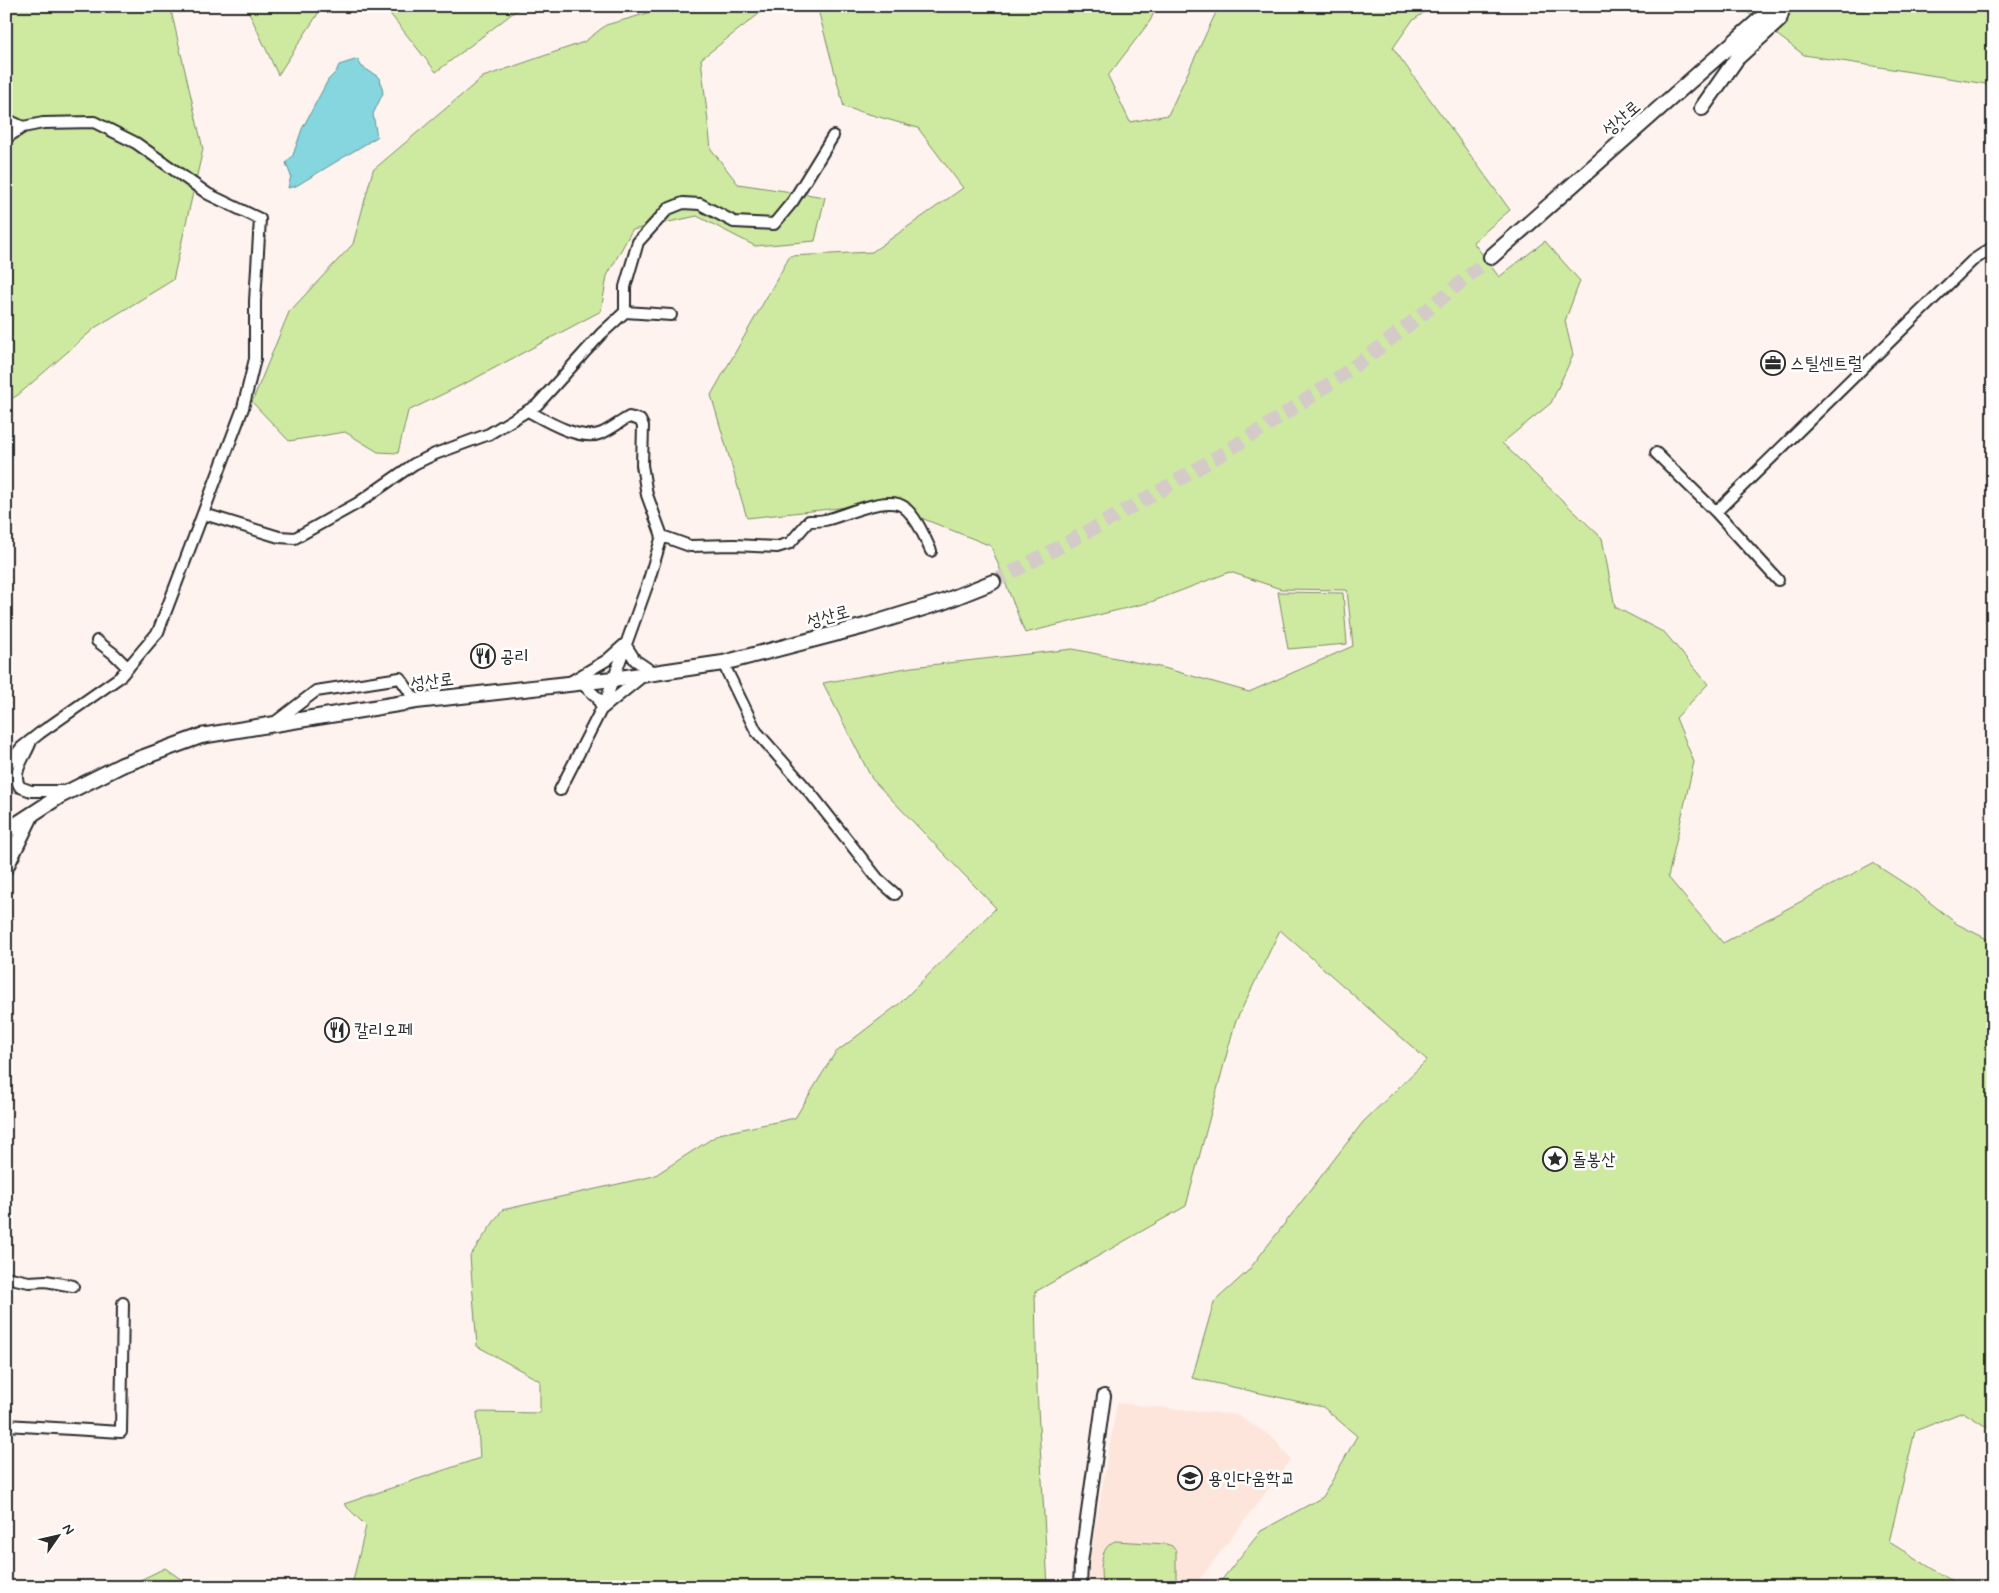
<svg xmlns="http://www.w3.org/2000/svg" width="1999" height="1593" viewBox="0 0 1999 1593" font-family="Mynerve,'Poor Story',sans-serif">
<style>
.built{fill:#fde5dc}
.green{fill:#ceeaa1;stroke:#7c8a66}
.water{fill:#85d6de;stroke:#619296}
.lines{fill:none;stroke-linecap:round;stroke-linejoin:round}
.secondary-tunnel{stroke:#d4cbc8;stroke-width:14;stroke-dasharray:14 7;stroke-linecap:butt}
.minor-casing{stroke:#2b2b2b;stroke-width:14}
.tertiary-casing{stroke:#2b2b2b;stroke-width:16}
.secondary-casing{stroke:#2b2b2b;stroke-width:18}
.minor{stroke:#fff;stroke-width:10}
.tertiary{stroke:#fff;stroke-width:12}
.secondary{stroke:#fff;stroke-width:14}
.labels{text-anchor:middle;stroke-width:5;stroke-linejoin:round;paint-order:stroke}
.street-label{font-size:18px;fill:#2b2b2b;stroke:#fff}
.poi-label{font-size:18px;fill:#2b2b2b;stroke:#fff;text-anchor:start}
</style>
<rect width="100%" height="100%" fill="#fef3ef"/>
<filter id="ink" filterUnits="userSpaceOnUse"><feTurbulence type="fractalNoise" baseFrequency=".02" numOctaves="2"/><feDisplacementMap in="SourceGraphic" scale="10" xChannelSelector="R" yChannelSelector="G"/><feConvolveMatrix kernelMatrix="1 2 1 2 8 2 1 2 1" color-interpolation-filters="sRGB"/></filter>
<g filter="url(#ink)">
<path class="built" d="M 1117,1403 L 1238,1415 L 1272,1437 L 1291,1459 L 1194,1587 L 1093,1587 L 1088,1569 Z"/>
<path class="green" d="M 6,6 L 170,6 L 203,149 L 173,280 L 96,327 L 18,395 L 6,402 Z
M 246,6 L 323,6 L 278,75 Z
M 384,6 L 522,6 L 436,72 Z
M 673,6 L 769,6 L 701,59 L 711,149 L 738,184 L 825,197 L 815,241 L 755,246 L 697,216 L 632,230 L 607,276 L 601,311 L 474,379 L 408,411 L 398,453 L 378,452 L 345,432 L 289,441 L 252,402 L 289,312 L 353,244 L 373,170 L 483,77 L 584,42 L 606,25 Z
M 817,6 L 1157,6 L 1150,21 L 1108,76 L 1130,122 L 1168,115 L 1219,6 L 1433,6 L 1412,21 L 1393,48 L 1510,210 L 1473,242 L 1499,277 L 1545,241 L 1580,281 L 1565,321 L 1573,355 L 1551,403 L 1502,443 L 1602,538 L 1615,607 L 1665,633 L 1708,684 L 1676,718 L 1694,762 L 1668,877 L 1723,943 L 1873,863 L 1913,889 L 1957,924 L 1993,942 L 1993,1431 L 1963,1412 L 1915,1431 L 1889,1542 L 1962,1587 L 1216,1587 L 1261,1531 L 1323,1497 L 1357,1436 L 1323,1407 L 1192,1378 L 1214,1302 L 1248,1271 L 1363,1122 L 1427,1060 L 1280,930 L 1235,1023 L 1186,1206 L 1035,1292 L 1037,1390 L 1048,1587 L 369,1587 L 352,1585 L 366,1526 L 344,1504 L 480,1458 L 477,1412 L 540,1413 L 540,1381 L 477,1346 L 470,1256 L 502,1210 L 654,1176 L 719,1134 L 795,1118 L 835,1053 L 899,1004 L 996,908 L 872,779 L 823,683 L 912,667 L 1073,649 L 1164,668 L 1249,692 L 1353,646 L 1347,590 L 1281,589 L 1230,572 L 1151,602 L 1025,633 L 991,546 L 884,503 L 747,518 L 711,395 L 790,256 L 872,252 L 963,188 L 918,128 L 844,107 Z
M 1739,6 L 1993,6 L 1993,81 L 1986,84 L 1804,55 Z
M 1278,592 L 1343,593 L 1347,644 L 1288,649 Z
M 1115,1541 L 1166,1544 L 1172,1546 L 1176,1551 L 1176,1580 L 1173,1584 L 1167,1586 L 1108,1587 L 1102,1582 C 1100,1568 1100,1547 1115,1541 Z
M 165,1568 L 192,1587 L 126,1587 Z"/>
<path class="water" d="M 358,59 L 361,66 L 380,78 L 383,93 L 373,114 L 377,137 L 296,186 L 288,188 L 291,176 L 286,163 L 293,155 L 302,129 L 328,80 L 336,72 L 339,65 Z"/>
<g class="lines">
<path class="secondary-tunnel" d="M 993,582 C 1123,514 1253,441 1371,354 C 1412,323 1452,290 1491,257"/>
<defs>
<path id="minor" d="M 6,119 L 23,127
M 6,138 L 23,127 L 43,123 L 94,122 L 136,143 L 208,194 L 260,219 L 255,301 L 255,359 L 243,408 L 158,632 L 120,677 L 40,733 L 21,748 L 6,767
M 625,312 L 671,315
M 528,411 C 546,421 581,442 602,433 C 611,429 620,422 629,417 L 640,420 L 643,426 L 642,465 L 647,495 L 662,536 L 648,583 L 606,700 L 560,790
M 1656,453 L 1716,512 L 1778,580
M 1716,512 L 1972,261 L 1993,247
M 204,514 L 279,537 L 295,538 L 358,503 L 414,464 L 435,454 L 489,434 L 537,405 L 601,334 L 625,312 L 625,287 L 638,242 L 668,209 L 683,203 L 700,204 L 734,222 L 774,224 L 793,201 L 833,136
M 662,536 L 690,546 L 734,545 L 777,547 L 790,543 L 809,521 C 814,521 820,521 825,520 C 844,516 888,494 904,507 C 917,518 924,536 931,551
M 97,641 L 114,654 L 128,668
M 723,663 L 756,731 L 812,795 L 878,879 L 895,894
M 570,682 L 607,660 L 625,644 L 635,660 L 654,673
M 580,682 L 598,698 L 602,709 L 644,675
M 274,723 L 316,691 L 400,678 L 416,701
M 31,741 C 27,755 10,772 20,787 L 31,791 L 69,791
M 6,1277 L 29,1282 L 46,1281 L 73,1286
M 6,1425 L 121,1432 L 123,1303"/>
<path id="tertiary" d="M 1080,1587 L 1081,1563 L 1104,1396"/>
<path id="secondary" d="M 1702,108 L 1737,58 L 1779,20 L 1783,6
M 1491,257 L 1775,6
M 6,831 L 60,796 L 122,765 L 201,736 L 416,701 L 613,679 L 723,663 L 865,626 L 943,602 L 993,582
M 6,867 L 31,816"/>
</defs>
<use href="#minor" class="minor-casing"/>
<use href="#tertiary" class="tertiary-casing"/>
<use href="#secondary" class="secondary-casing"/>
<use href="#minor" class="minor"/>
<use href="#tertiary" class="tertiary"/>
<use href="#secondary" class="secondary"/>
</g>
</g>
<defs>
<symbol id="office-ring" viewBox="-11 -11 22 22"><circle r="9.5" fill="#fff" stroke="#2b2b2b" stroke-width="1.5"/><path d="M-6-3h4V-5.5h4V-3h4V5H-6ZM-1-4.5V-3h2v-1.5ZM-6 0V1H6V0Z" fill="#2b2b2b"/></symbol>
<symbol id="restaurant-ring" viewBox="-11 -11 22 22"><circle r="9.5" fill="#fff" stroke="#2b2b2b" stroke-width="1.5"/><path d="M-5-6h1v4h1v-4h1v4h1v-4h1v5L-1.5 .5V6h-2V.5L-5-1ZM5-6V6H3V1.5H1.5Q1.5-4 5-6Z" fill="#2b2b2b"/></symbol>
<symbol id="sight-ring" viewBox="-11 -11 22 22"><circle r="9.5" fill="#fff" stroke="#2b2b2b" stroke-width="1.5"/><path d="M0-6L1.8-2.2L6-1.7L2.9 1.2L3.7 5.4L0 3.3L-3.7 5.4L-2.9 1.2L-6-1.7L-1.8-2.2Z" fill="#2b2b2b"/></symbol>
<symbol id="school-ring" viewBox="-11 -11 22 22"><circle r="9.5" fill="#fff" stroke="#2b2b2b" stroke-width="1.5"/><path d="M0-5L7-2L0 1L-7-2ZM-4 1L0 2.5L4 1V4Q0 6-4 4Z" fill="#2b2b2b"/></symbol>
</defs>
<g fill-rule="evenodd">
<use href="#office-ring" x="1759" y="349" width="28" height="28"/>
<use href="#restaurant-ring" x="469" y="642" width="28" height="28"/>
<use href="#restaurant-ring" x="323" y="1016" width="28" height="28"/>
<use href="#sight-ring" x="1541" y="1145" width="28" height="28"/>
<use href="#school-ring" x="1176" y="1464" width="28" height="28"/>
</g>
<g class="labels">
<g class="street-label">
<text transform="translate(1621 118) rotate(-41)" y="6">성산로</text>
<text transform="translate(828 616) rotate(-15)" y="6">성산로</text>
<text transform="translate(432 681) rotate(-7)" y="6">성산로</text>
</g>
<g class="poi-label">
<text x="1790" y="369">스틸센트럴</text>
<text x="500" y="662">공리</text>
<text x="354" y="1036">칼리오페</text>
<text x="1572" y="1165">돌봉산</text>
<text x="1208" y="1484">용인다움학교</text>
</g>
</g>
<rect width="1999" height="1593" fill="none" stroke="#fff" stroke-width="25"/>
<rect x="12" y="12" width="1974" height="1568" fill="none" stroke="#2b2b2b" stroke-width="2" filter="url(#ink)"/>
<g transform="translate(58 1536) rotate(56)" stroke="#ffffff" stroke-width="4" paint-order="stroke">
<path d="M0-4L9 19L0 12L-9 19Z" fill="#2b2b2b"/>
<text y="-8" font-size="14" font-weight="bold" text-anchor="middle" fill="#2b2b2b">N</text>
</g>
</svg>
